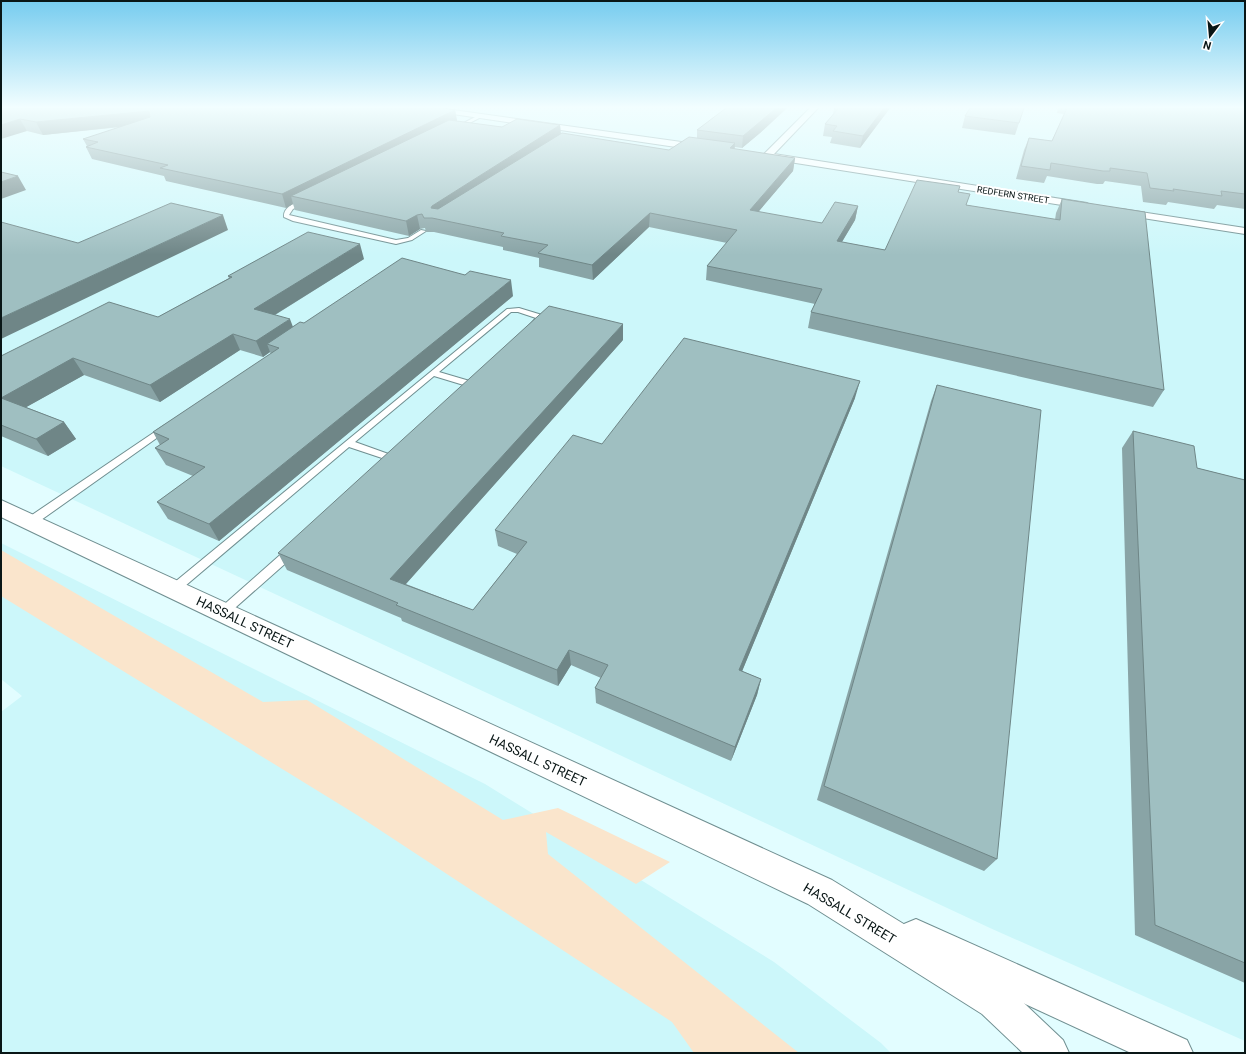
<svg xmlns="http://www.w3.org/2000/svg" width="1246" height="1054" viewBox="0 0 1246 1054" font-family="Roboto,sans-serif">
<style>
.built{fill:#ccf7fa}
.green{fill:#fae5cc}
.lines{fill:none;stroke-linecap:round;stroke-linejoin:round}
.service-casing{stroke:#708f91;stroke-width:2}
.minor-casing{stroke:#708f91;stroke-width:2}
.tertiary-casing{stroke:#708f91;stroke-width:2}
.secondary-casing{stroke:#708f91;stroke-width:2}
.service{fill:#fff;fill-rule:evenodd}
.minor{fill:#fff;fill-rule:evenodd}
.tertiary{fill:#fff;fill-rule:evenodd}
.secondary{fill:#fff;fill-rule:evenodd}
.wall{fill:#89a4a6}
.shaded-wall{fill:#6f8687}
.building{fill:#9fbfc1;stroke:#6f8687}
.labels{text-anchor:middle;stroke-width:4;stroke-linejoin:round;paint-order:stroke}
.far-street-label{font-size:9px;fill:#091616;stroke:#fff}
.near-street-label{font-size:13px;fill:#091616;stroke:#fff}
</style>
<rect width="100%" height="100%" fill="#e2fdff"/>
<path class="built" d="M 1,108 L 1245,108 L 1245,1041 L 990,928 L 1,466 Z
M 1,543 L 485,784 L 774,962 L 881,1043 L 891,1053 L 1,1053 L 1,712 L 22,696 L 1,679 Z"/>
<path class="green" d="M 1,550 L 263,702 L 307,700 L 503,820 L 558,808 L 670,862 L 636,884 L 546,832 L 548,854 L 799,1053 L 694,1053 L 672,1022 L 357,815 L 1,596 Z"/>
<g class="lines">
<defs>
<path id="service" d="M 479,115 L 483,116 L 460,128 L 456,127 Z
M 305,199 L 307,200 L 307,202 L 293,209 L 289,215 L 396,240 L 408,238 L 421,230 L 426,231 L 412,240 L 396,244 L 293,221 L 284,217 C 283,207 296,202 305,199 Z
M 519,308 L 542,315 L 544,320 L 533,328 L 529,326 L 536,318 L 518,312 L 511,312 L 439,372 L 473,382 L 473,386 L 467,386 L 434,376 L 355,442 L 394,456 L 396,458 L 394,460 L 388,460 L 349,447 L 178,592 L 170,592 L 169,589 L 170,586 L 507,309 Z
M 165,425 L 169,428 L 168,430 L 34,525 L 26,525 L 25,522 L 26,519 Z
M 292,547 L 296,548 L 297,551 L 296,554 L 227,615 L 223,616 L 219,615 L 217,612 L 219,609 L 288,548 Z"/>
<path id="minor" d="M 422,108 L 439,108 L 703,145 L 708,148 L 703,151 L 426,110 Z
M 810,108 L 818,108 L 774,154 L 1087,203 L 1092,206 L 1087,209 L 764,158 L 764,154 Z
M 1121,209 L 1245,228 L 1245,234 L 1117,214 L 1116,212 Z"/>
<path id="tertiary" d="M 916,919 L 1187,1040 L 1193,1053 L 1131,1053 L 904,948 L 899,936 L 904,924 Z"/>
<path id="secondary" d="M 1,500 L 832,880 L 1008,988 L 1063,1040 L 1069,1053 L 1023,1053 L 982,1014 L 808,904 L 1,517 Z"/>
</defs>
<use href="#service" class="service-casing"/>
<use href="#minor" class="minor-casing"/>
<use href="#tertiary" class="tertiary-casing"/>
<use href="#secondary" class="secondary-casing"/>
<use href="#service" class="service"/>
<use href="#minor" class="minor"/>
<use href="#tertiary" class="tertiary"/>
<use href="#secondary" class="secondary"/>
</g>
<path class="wall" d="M 1,108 L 455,110 L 457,121 L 502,127 L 560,125 L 561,134 L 669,150 L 697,138 L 697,130 L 726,108 L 787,108 L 760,133 L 742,148 L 735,147 L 734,149 L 795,158 L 793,171 L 758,212 L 822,223 L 858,206 L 855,220 L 842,242 L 885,250 L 958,192 L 966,205 L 1055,220 L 1056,213 L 1062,199 L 1164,390 L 1153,407 L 808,328 L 811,312 L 815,304 L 706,280 L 707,266 L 727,243 L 649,227 L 593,280 L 539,267 L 539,258 L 503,250 L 503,247 L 434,232 L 426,232 L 425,228 L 420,229 L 409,236 L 295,210 L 293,204 L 286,208 L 166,181 L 164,176 L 92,159 L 86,147 L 87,146 L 83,139 L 121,127 L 43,135 L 27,131 Z
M 836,108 L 890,108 L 860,148 L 830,143 L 832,137 L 823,136 L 825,124 L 833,114 L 834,109 Z
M 1058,108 L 1245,108 L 1245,209 L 1217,205 L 1214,209 L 1168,202 L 1166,205 L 1143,202 L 1141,186 L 1105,181 L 1103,184 L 1097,184 L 1047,176 L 1044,183 L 1016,179 L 1024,150 L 1029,138 L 1052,141 L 1064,114 L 1057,113 Z
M 965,116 L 1019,123 L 1015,135 L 962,128 Z
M 364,259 L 275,315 L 293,327 L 304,323 L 513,296 L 219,541 L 168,519 L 157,502 L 193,476 L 166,465 L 155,448 L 160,445 L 153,432 L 271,354 L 270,352 L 263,357 L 240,350 L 160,402 L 84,375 L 26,407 L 64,422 L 76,439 L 48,456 L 1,436 L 1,356 L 158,317 L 229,278 L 228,276 Z
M 623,340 L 406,584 L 473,610 L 517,554 L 498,546 L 495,530 L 602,444 L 855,398 L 742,671 L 761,679 L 757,695 L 731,761 L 596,703 L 595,688 L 601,678 L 571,665 L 558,686 L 402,621 L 401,618 L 287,570 L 278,553 Z
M 937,385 L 997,859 L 984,871 L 817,800 L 931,401 Z
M 1133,431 L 1197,468 L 1245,480 L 1245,983 L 1135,935 L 1122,448 Z"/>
<path class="shaded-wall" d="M 776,108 L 787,108 L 760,133 L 742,148 L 743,136 Z
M 884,108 L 890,108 L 860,148 L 863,136 Z
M 455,110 L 457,121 L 291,196 L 293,204 L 286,208 L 282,194 Z
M 149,111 L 154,123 L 43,135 L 36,122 Z
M 20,119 L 27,131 L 1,139 L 1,125 Z
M 560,125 L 561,137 L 436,219 L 431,208 L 432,206 Z
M 735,143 L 734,156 L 730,148 Z
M 795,158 L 793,171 L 748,224 L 750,210 Z
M 18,176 L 26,190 L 1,199 L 1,182 Z
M 858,206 L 855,220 L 834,255 L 837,241 Z
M 650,213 L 649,227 L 593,280 L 592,265 Z
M 223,215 L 228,230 L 1,339 L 1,318 Z
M 417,215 L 420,229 L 409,236 L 406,221 Z
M 360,244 L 364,259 L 260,324 L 254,309 Z
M 511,280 L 513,296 L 219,541 L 209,524 Z
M 290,319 L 296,335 L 267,344 L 270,352 L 263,357 L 256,341 Z
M 623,324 L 623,340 L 396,595 L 390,579 Z
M 233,334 L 240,350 L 160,402 L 150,385 Z
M 73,358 L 84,375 L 14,414 L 1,398 Z
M 860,381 L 855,398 L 736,686 L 739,670 Z
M 64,422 L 76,439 L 48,456 L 36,439 Z
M 569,650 L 571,665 L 558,686 L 557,670 Z
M 761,679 L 757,695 L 731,761 L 735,747 Z"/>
<path class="building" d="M 1,108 L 443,108 L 455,110 L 282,194 L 160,168 L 168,165 L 86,147 L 98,142 L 83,139 L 150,117 L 149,111 L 36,122 L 20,119 L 1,125 Z
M 726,108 L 776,108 L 761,121 L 743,136 L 697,130 Z
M 836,108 L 884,108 L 863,136 L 833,131 L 837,126 L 825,124 L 838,109 L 834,109 Z
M 970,108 L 1024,108 L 1019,123 L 965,116 Z
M 1067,108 L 1245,108 L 1245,194 L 1221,191 L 1222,196 L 1173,189 L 1174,191 L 1150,188 L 1147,173 L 1110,168 L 1110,171 L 1103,171 L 1051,163 L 1050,170 L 1021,166 L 1029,138 L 1052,141 Z
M 517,119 L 560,125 L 432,206 L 431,208 L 438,209 L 562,133 L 669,150 L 689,137 L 735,143 L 730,148 L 795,158 L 750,210 L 822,223 L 835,202 L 858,206 L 837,241 L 885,250 L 917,180 L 960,186 L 958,192 L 970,194 L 966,205 L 1060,220 L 1062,199 L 1145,212 L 1164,390 L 811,312 L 822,289 L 707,266 L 737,230 L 650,213 L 592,265 L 538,253 L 548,245 L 501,236 L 504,233 L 432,218 L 424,218 L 422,214 L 417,215 L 406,221 L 291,196 L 449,120 L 502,127 Z
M 1,172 L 18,176 L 1,182 Z
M 171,203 L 223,215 L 1,318 L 1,222 L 78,243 Z
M 308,232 L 360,244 L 254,309 L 290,319 L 256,341 L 233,334 L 150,385 L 73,358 L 1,398 L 64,422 L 36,439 L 1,425 L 1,356 L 109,302 L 158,317 L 232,277 L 228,276 Z
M 402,258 L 465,275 L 470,271 L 511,280 L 209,524 L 157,502 L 205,467 L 155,448 L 169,439 L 153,432 L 279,348 L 267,344 L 300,322 L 304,323 Z
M 549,306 L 623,324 L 390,579 L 473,610 L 527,542 L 495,530 L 573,435 L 602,444 L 684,338 L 860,381 L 739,670 L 761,679 L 735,747 L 595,688 L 608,665 L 569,650 L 557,670 L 396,605 L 398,603 L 278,553 Z
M 937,385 L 1041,410 L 997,859 L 824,786 Z
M 1133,431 L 1194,446 L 1197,468 L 1245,480 L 1245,963 L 1155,925 Z"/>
<linearGradient id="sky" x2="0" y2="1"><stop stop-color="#76ccef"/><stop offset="0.42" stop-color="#f2feff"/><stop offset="1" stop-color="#f2feff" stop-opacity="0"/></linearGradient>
<rect width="1246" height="255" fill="url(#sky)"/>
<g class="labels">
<g class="far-street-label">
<text transform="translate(1013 195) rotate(9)" y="3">REDFERN STREET</text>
</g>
<g class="near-street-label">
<text transform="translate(245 622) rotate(25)" y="5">HASSALL STREET</text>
<text transform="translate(538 760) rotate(25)" y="5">HASSALL STREET</text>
<text transform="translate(850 913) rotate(31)" y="5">HASSALL STREET</text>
</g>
</g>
<rect width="1246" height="1054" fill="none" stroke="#091616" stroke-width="4"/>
<g transform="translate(1210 36) rotate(196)" stroke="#ffffff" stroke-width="3" paint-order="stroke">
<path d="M0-3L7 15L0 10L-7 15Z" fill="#091616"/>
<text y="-6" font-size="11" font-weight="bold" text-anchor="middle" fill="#091616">N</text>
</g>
</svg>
